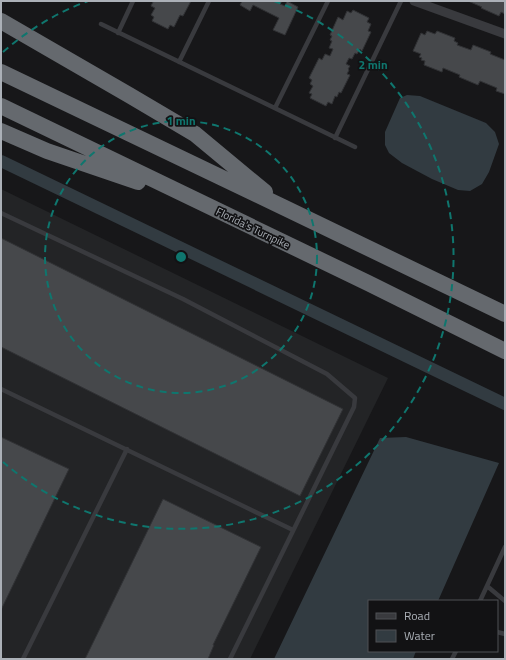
<svg xmlns="http://www.w3.org/2000/svg" width="506" height="660" viewBox="0 0 506 660" font-family="'Titillium Web',sans-serif">
<style>
.built{fill:#232426}
.water{fill:#323b41}
.lines{fill:none;stroke-linecap:round;stroke-linejoin:round}
.canal{stroke:#323b41;stroke-width:12}
.building{fill:#46484b;stroke:#313235}
.lane{stroke:#393a3e;stroke-width:4.5}
.street{stroke:#393a3e;stroke-width:9}
.highway{stroke:#65696e;stroke-width:16}
.ring{fill:none;stroke:#0f766e;stroke-width:2;stroke-dasharray:7 5}
.labels{text-anchor:middle;stroke-width:3.5;stroke-linejoin:round;paint-order:stroke}
.street-label{font-size:11px;fill:#abb0b7;stroke:#121214}
.centre{fill:#0f766e;stroke:#121214;stroke-width:2}
.ring-label{font-size:12px;text-anchor:middle;font-weight:bold;fill:#0f766e;stroke:#121214;stroke-width:3.5;stroke-linejoin:round;paint-order:stroke}
</style>
<rect width="100%" height="100%" fill="#171719"/>
<path class="built" d="M 1,189 L 388,378 L 250,659 L 1,659 Z"/>
<path class="water" d="M 407,95 L 420,96 L 486,123 L 495,132 L 499,144 L 489,172 L 482,184 L 470,191 L 458,190 L 432,179 L 402,163 L 389,153 L 385,145 L 385,132 L 400,98 Z
M 406,437 L 499,463 L 438,601 L 369,601 L 369,651 L 416,651 L 413,659 L 274,659 L 380,438 Z"/>
<g class="lines">
<path class="canal" d="M 1,161 L 505,404"/>
</g>
<path class="building" d="M 150,1 L 191,1 L 183,16 L 180,15 L 174,27 L 170,25 L 168,29 L 152,21 L 154,17 L 151,15 L 155,8 L 151,6 L 153,2 Z
M 242,1 L 282,1 L 280,4 L 285,6 L 287,1 L 298,7 L 285,35 L 273,30 L 279,18 L 253,5 L 250,11 L 240,5 Z
M 468,1 L 505,1 L 505,14 L 501,12 L 499,16 L 481,8 L 482,7 Z
M 353,10 L 369,18 L 367,22 L 371,24 L 368,31 L 371,32 L 362,51 L 360,49 L 357,54 L 355,53 L 352,59 L 349,58 L 346,64 L 350,66 L 348,69 L 349,70 L 347,74 L 350,75 L 341,93 L 339,92 L 337,97 L 335,96 L 332,104 L 328,102 L 326,106 L 310,98 L 312,94 L 309,93 L 313,86 L 310,84 L 312,80 L 309,78 L 319,58 L 322,60 L 325,54 L 330,56 L 333,49 L 329,48 L 332,41 L 330,40 L 332,36 L 330,35 L 338,17 L 343,20 L 347,11 L 351,13 Z
M 427,31 L 435,34 L 437,31 L 455,38 L 454,41 L 458,43 L 457,45 L 471,50 L 473,45 L 491,52 L 490,54 L 505,60 L 505,94 L 496,91 L 497,88 L 480,81 L 478,85 L 459,77 L 460,75 L 443,68 L 442,72 L 424,65 L 425,61 L 421,60 L 422,58 L 419,57 L 421,54 L 413,51 L 421,33 L 425,35 Z
M 1,238 L 343,409 L 300,496 L 1,347 Z
M 1,437 L 69,469 L 1,610 Z
M 163,499 L 261,547 L 213,645 L 214,645 L 208,659 L 85,659 Z"/>
<g class="lines">
<path class="lane" d="M 101,24 L 355,147
M 118,33 L 133,1
M 179,62 L 209,1
M 275,108 L 328,1
M 335,138 L 401,1
M 1,213 L 183,299 L 327,374 L 355,398 L 354,407 L 230,659
M 1,389 L 293,530
M 487,586 L 505,601
M 480,601 L 505,547
M 497,632 L 505,634
M 23,659 L 127,449
M 452,659 L 456,651"/>
<path class="street" d="M 414,1 L 505,34"/>
<path class="highway" d="M 1,21 L 129,95 L 195,134 L 265,192
M 1,72 L 285,208 L 505,314
M 1,106 L 368,283 L 505,351
M 1,131 L 47,151 L 138,182"/>
</g>
<g class="ring">
<circle cx="181" cy="257" r="136"/>
<path d="M3 52A272 272 0 0 1 88 1M274 1A272 272 0 1 1 3 462"/>
</g>
<g class="labels">
<g class="street-label">
<text transform="translate(253 228) rotate(26)" y="4">Florida's Turnpike</text>
</g>
</g>
<circle cx="181" cy="257" r="6" class="centre"/>
<g class="ring-label">
<text x="373" y="69">2 min</text>
<text x="181" y="125">1 min</text>
</g>
<rect width="506" height="660" fill="none" stroke="#abb0b7" stroke-width="4"/>
<rect x="368" y="600" width="130" height="52" fill="#121214" stroke="#4f5155"/>
<rect x="376" y="613" width="20" height="6" fill="#393a3e" stroke="#4f5155"/>
<text x="404" y="620" font-size="12" fill="#abb0b7">Road</text>
<rect x="376" y="630" width="20" height="12" fill="#323b41" stroke="#4f5155"/>
<text x="404" y="640" font-size="12" fill="#abb0b7">Water</text>
</svg>
